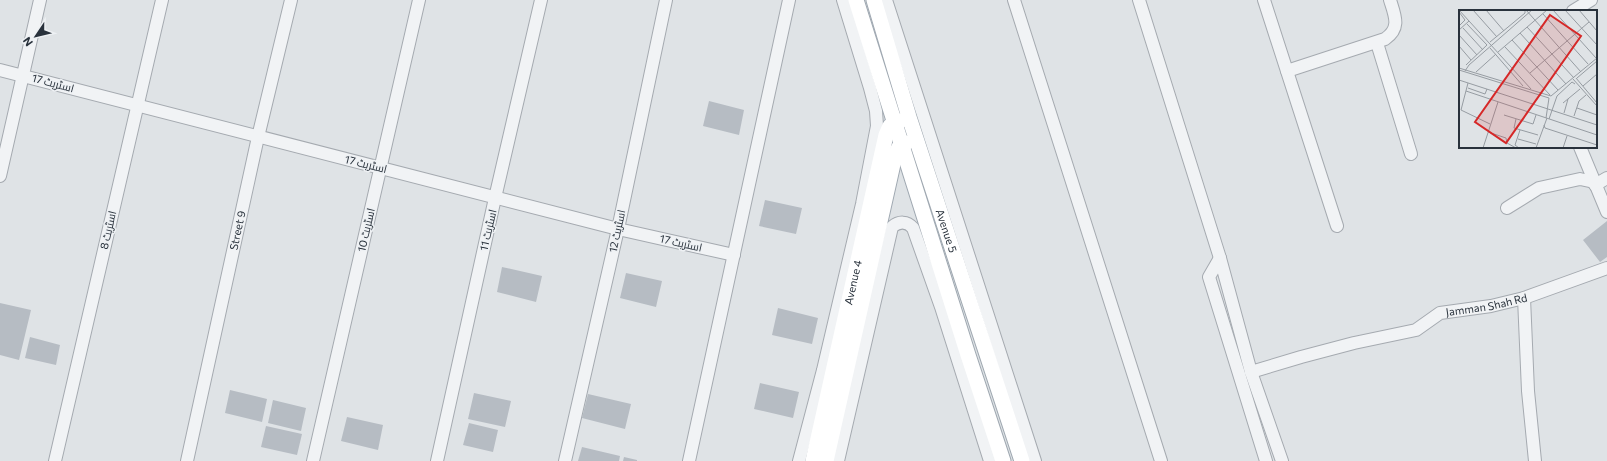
<svg xmlns="http://www.w3.org/2000/svg" width="1607" height="461" viewBox="0 0 1607 461" font-family="Commissioner,Cairo,sans-serif">
<style>
.building{fill:#b6bcc3}
.lines{fill:none;stroke-linecap:round;stroke-linejoin:round}
.minor-casing{stroke:#a5aab0;stroke-width:14}
.major-casing{stroke:#9fa8b1;stroke-width:17}
.minor{stroke:#f1f3f5;stroke-width:12}
.major{stroke:#fff;stroke-width:15}
.labels{text-anchor:middle;stroke-width:3;stroke-linejoin:round;paint-order:stroke}
.street-label{font-size:11px;fill:#29323c;stroke:#eef1f4}
.inset-road{fill:none;stroke:#969ca2;stroke-width:1}
.view{fill:#d62828;fill-opacity:0.15;stroke:#d62828;stroke-width:2}
.inset-edge{fill:none;stroke:#29323c;stroke-width:2}
</style>
<rect width="100%" height="100%" fill="#dfe3e6"/>
<path class="building" d="M 709,101 L 744,110 L 739,135 L 703,126 Z
M 765,200 L 802,208 L 796,234 L 759,226 Z
M 1607,221 L 1607,257 L 1600,262 L 1583,240 Z
M 502,267 L 542,276 L 536,302 L 497,292 Z
M 626,273 L 662,281 L 656,307 L 620,298 Z
M 0,303 L 31,310 L 19,360 L 0,355 Z
M 778,308 L 818,318 L 812,344 L 772,335 Z
M 30,337 L 60,345 L 56,365 L 25,358 Z
M 760,383 L 799,392 L 793,418 L 754,409 Z
M 230,390 L 267,399 L 262,422 L 225,413 Z
M 474,393 L 511,401 L 505,427 L 468,419 Z
M 588,394 L 631,404 L 625,429 L 582,418 Z
M 273,400 L 306,408 L 301,431 L 268,423 Z
M 347,417 L 383,425 L 378,450 L 341,441 Z
M 469,423 L 498,430 L 493,452 L 463,445 Z
M 266,426 L 302,434 L 297,455 L 261,447 Z
M 582,447 L 620,456 L 619,461 L 578,461 Z
M 624,457 L 637,460 L 637,461 L 623,461 Z"/>
<g class="lines">
<defs>
<g id="minor">
<path d="M 886,0 L 1035,461"/>
<path d="M 1014,0 L 1161,461"/>
<path d="M 1139,0 L 1220,258 L 1251,372 L 1282,461"/>
<path d="M 1264,0 L 1337,226"/>
<path d="M 1573,11 L 1591,0"/>
<path d="M 1377,43 L 1411,154"/>
<path d="M 0,70 L 618,229 L 734,255"/>
<path d="M 1287,71 L 1385,39 C 1401,28 1395,16 1390,0"/>
<path d="M 1580,147 L 1607,212"/>
<path d="M 0,176 L 40,0"/>
<path d="M 1595,185 L 1607,178"/>
<path d="M 1507,208 L 1539,188 L 1580,179 L 1594,182"/>
<path d="M 1220,258 L 1209,277 L 1266,461"/>
<path d="M 1524,298 L 1528,391 L 1535,461"/>
<path id="s1" d="M 1251,372 L 1301,357 L 1354,343 L 1416,330 L 1440,313 L 1491,306 L 1524,298 L 1607,268"/>
<path d="M 55,461 L 162,0"/>
<path id="s2" d="M 187,461 L 258,137 L 291,0"/>
<path d="M 313,461 L 419,0"/>
<path d="M 437,461 L 495,198 L 541,0"/>
<path d="M 565,461 L 618,229 L 666,0"/>
<path d="M 689,461 L 789,0"/>
<path d="M 799,461 L 823,370 L 862,204 L 877,126 L 876,111 L 870,88 L 843,0"/>
<path d="M 838,461 L 892,227 C 899,221 907,221 913,228 L 941,307 L 990,461"/>
</g>
<g id="major">
<path d="M 856,0 L 968,355 L 1003,461"/>
<path id="s3" d="M 874,0 L 909,117 L 1022,461"/>
<path id="s4" d="M 813,461 L 886,135 L 890,126 L 900,121"/>
<path d="M 826,461 L 895,155 L 899,147 L 906,143"/>
</g>
</defs>
<use href="#minor" class="minor-casing"/>
<use href="#major" class="major-casing"/>
<use href="#minor" class="minor"/>
<use href="#major" class="major"/>
</g>
<g class="labels">
<g class="street-label">
<text transform="translate(53 83) rotate(15)" y="4">اسٹریٹ 17</text>
<text transform="translate(366 164) rotate(14)" y="4">اسٹریٹ 17</text>
<text transform="translate(108 230) rotate(-77)" y="4">اسٹریٹ 8</text>
<text dy="4" stroke="none"><textPath href="#s2" startOffset="236">Street 9</textPath></text>
<text transform="translate(366 230) rotate(-77)" y="4">اسٹریٹ 10</text>
<text transform="translate(488 230) rotate(-77)" y="4">اسٹریٹ 11</text>
<text transform="translate(617 231) rotate(-78)" y="4">اسٹریٹ 12</text>
<text dy="4" stroke="none"><textPath href="#s3" startOffset="242">Avenue 5</textPath></text>
<text transform="translate(681 243) rotate(13)" y="4">اسٹریٹ 17</text>
<text dy="4" stroke="none"><textPath href="#s4" startOffset="183">Avenue 4</textPath></text>
<text dy="4" stroke="none"><textPath href="#s1" startOffset="247">Jamman Shah Rd</textPath></text>
</g>
</g>
<g transform="translate(1459 10)">
<rect width="138" height="138" fill="#dfe3e6"/>
<path class="inset-road" d="M 0,0 L 72,79M 14,0 L 38,27M 27,0 L 45,21M 67,0 L 122,62M 94,0 L 137,48M 106,0 L 138,35M 120,0 L 138,21M 84,4 L 129,54M 0,16 L 6,10 L 0,2M 68,17 L 115,68M 4,18 L 24,40M 0,20 L 10,11M 61,23 L 107,74M 0,25 L 18,45M 53,30 L 99,80M 31,32 L 66,3 L 66,0M 0,36 L 12,50M 46,37 L 91,85M 31,38 L 64,76M 39,42 L 88,0M 7,55 L 28,35 L 8,14M 0,58 L 92,86 L 138,48M 0,60 L 90,88 L 87,108M 6,61 L 10,55 L 73,0M 17,62 L 37,44M 71,63 L 130,12M 117,68 L 138,93M 118,68 L 138,51M 114,69 L 138,96M 0,70 L 138,115M 9,73 L 2,100 L 31,114M 124,76 L 138,64M 9,78 L 26,84 L 28,79M 7,81 L 138,125M 104,93 L 121,79M 118,98 L 138,105M 105,103 L 109,89M 45,105 L 74,114 L 77,105M 115,106 L 120,91 L 127,85M 57,109 L 55,118 L 79,125M 90,109 L 98,86 L 113,72 L 116,74M 85,115 L 86,118 L 138,135M 29,122 L 47,128 L 48,133 L 57,138M 59,129 L 77,134M 24,138 L 39,92M 60,138 L 56,135 L 61,120M 77,138 L 88,108M 104,138 L 108,126"/>
<path class="view" d="M 91,5 L 122,26 L 47,133 L 16,112 Z"/>
<rect width="138" height="138" class="inset-edge"/>
</g>
<g transform="translate(36 36) rotate(235)" stroke="#eef1f4" stroke-width="3" paint-order="stroke">
<path d="M0-3L7 15L0 10L-7 15Z" fill="#29323c"/>
<text y="-6" font-size="11" font-weight="bold" text-anchor="middle" fill="#29323c">N</text>
</g>
</svg>
